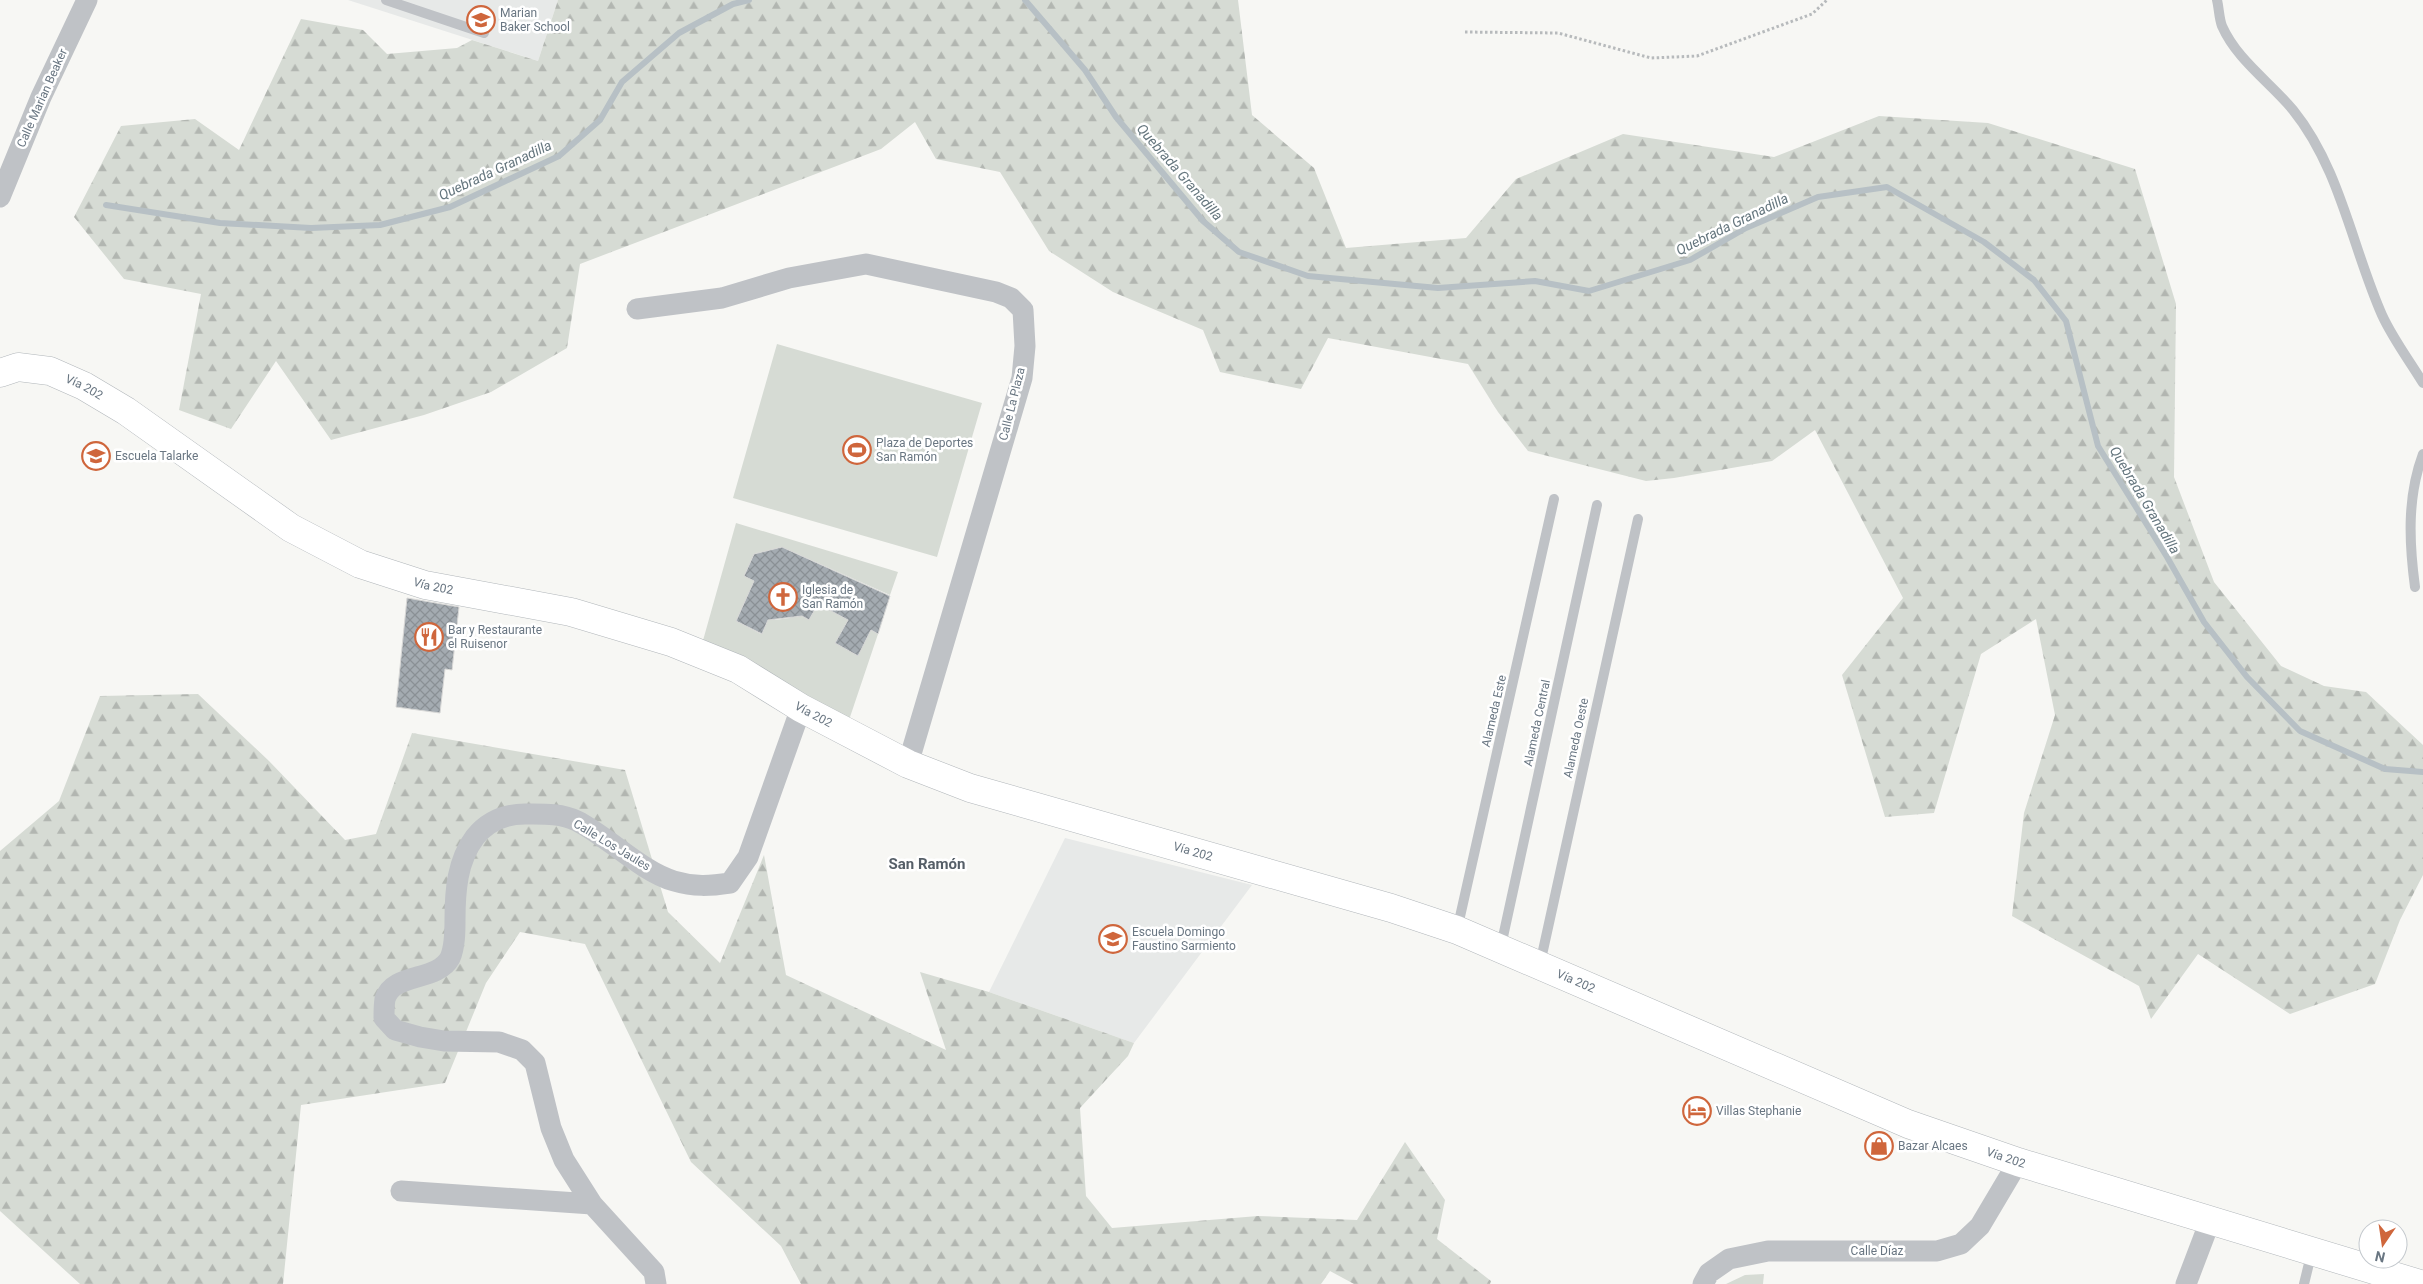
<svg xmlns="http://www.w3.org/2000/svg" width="2423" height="1284" viewBox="0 0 2423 1284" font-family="Roboto,sans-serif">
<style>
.built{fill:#e7e9e8}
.forest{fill:url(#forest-firs)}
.green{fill:#d6dbd4}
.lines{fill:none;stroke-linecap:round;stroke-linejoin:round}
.stream{stroke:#b7c0c5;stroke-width:6}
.building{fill:url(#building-cross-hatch);stroke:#d8d8d7}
.secondary-casing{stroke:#b1b6ba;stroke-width:29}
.path{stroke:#b7babc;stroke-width:3;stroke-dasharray:2.5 2.5;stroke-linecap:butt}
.service{stroke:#bfc2c6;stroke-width:10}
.minor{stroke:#bfc2c6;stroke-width:21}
.secondary{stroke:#fff;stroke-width:28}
.labels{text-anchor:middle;stroke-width:5;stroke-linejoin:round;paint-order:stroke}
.poi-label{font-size:12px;fill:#697682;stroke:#fff;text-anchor:start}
.street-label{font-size:12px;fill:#697682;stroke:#fff}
.water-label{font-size:14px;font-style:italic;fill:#65767e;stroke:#fff}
.quarter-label{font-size:15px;font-weight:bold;fill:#565f68;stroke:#fff}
</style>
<defs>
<pattern id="forest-firs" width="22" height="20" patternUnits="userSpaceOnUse" patternTransform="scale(1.25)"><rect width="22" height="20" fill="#d6dbd4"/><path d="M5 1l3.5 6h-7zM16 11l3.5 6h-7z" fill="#b2b6b1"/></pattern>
<pattern id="building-cross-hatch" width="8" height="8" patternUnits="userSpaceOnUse" patternTransform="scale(1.25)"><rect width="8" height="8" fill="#a4abb1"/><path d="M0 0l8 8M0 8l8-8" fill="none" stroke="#8a9095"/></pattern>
</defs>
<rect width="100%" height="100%" fill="#f7f7f4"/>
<path class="built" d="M 348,0 L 558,0 L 538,61 Z
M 1065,838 L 1252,885 L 1134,1043 L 989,992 Z"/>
<path class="forest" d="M 558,0 L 1238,0 L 1252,115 L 1314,168 L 1346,248 L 1466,238 L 1516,179 L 1623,134 L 1774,157 L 1879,116 L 1988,123 L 2135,169 L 2176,304 L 2174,477 L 2214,582 L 2281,666 L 2324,686 L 2366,692 L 2423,745 L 2423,875 L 2400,920 L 2375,984 L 2290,1014 L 2198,954 L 2151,1019 L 2139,986 L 2012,916 L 2024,813 L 2055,715 L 2036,619 L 1981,654 L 1934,813 L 1885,817 L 1842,675 L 1903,598 L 1815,430 L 1772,461 L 1674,478 L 1646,481 L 1528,451 L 1498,412 L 1468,364 L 1328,338 L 1301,389 L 1220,372 L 1203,330 L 1113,292 L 1049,251 L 1000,172 L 936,159 L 915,122 L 881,149 L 580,264 L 567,348 L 491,392 L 424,415 L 331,440 L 276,361 L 231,429 L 179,410 L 201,294 L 124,279 L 74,217 L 121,126 L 195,119 L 239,150 L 301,19 L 363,30 L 387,54 L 457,48 L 472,40 L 538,61 Z
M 198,694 L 269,761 L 345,840 L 376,834 L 412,733 L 625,770 L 668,912 L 720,963 L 764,855 L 786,975 L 946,1050 L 920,972 L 989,992 L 1134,1043 L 1128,1056 L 1080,1108 L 1086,1196 L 1112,1228 L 1258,1216 L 1357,1220 L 1405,1142 L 1445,1200 L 1437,1239 L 1491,1281 L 1490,1284 L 1354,1284 L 1330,1271 L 1321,1284 L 801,1284 L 781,1246 L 691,1162 L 585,944 L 520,932 L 486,983 L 445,1083 L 301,1105 L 283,1284 L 80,1284 L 0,1211 L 0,851 L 59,801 L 100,696 Z"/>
<path class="green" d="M 777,344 L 982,403 L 937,557 L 733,498 Z
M 736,523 L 898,572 L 890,595 L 782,547 L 754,554 L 744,576 L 754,581 L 736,621 L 761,634 L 771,613 L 775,620 L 789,618 L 790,609 L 809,620 L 818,604 L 848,620 L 836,643 L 858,656 L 871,630 L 878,634 L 849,720 L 702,644 Z
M 1764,1274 L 1763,1284 L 1726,1284 L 1745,1275 Z"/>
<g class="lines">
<path class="stream" d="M 1025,0 L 1085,70 L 1116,117 L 1203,221 L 1239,252 L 1308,276 L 1438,288 L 1535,281 L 1589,291 L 1690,260 L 1746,228 L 1818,197 L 1887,187 L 1984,242 L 2034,280 L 2066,321 L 2098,446 L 2167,557 L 2204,622 L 2247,677 L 2300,731 L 2385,769 L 2423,772
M 106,205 L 220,223 L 311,228 L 380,225 L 450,207 L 559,156 L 600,120 L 622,82 L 679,33 L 733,4 L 749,0"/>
</g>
<path class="building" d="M 782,547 L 890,596 L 878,634 L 871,630 L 858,656 L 835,643 L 848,620 L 818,604 L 809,620 L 802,616 L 768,620 L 762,634 L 736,621 L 754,581 L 744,576 L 754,554 Z
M 407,598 L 459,607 L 452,670 L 445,669 L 440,713 L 396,707 Z"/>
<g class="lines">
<defs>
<g id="secondary">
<path id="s1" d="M 0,373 L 18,367 L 50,371 L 84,386 L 126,411 L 291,528 L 360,564 L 425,585 L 571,612 L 671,642 L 738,669 L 801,708 L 908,764 L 970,788 L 1391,908 L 1457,930 L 1908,1124 L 2018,1162 L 2420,1284"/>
</g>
</defs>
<use href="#secondary" class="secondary-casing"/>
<path class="path" d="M 1465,32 L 1558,33 L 1651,58 L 1697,56 L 1812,14 L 1827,0"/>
<path class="service" d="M 386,0 L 484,33
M 2217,0 C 2219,8 2219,18 2222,26 C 2237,60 2270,82 2293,110 C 2340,168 2352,247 2382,315 C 2393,339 2409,360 2423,383
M 2415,587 C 2409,542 2407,497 2423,454
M 1457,930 L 1554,499
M 1501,946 L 1597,505
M 1540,964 L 1638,519
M 2304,1284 L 2312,1251"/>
<path class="minor" d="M 0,197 L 41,97 L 87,0
M 637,309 L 722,298 L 789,278 L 866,264 L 996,292 L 1011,298 L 1023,310 L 1025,346 L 1022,378 L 908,764
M 401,1191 L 592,1204
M 656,1284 L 654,1272 L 592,1204 L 564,1160 L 551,1128 L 535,1063 L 522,1050 L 499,1042 L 444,1041 L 420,1037 L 395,1030 L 384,1018 C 384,1012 384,1005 385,999 C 393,972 437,982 450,958 C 455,947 455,931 455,920 C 455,891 457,861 475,837 C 488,821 505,814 525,814 C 542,814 561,813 577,821 C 607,836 642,872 674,881 C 694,887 710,886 730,883 L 748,857 L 801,708
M 1703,1284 L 1709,1273 L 1729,1259 L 1768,1251 L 1937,1251 L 1961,1244 L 1980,1226 L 2018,1162
M 2186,1284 L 2210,1221"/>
<use href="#secondary" class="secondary"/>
</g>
<defs>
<symbol id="school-ring" viewBox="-11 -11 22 22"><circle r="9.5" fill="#fff" stroke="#cf663c" stroke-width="1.5"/><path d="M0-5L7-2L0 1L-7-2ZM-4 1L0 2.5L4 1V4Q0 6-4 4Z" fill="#cf663c"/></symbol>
<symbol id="stadium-ring" viewBox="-11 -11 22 22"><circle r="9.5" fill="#fff" stroke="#cf663c" stroke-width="1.5"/><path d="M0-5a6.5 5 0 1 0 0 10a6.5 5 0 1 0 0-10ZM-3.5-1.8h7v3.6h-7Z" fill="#cf663c"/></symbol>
<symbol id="church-ring" viewBox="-11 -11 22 22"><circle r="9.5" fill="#fff" stroke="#cf663c" stroke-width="1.5"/><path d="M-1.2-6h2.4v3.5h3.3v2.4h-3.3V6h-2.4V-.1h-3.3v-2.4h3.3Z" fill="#cf663c"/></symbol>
<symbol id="restaurant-ring" viewBox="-11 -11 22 22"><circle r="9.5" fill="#fff" stroke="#cf663c" stroke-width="1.5"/><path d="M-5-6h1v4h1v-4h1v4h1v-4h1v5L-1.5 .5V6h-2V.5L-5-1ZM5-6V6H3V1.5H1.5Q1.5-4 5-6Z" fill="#cf663c"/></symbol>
<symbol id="hotel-ring" viewBox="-11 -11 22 22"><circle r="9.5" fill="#fff" stroke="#cf663c" stroke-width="1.5"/><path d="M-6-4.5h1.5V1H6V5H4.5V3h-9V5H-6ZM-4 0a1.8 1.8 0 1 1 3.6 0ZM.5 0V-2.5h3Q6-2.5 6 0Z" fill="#cf663c"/></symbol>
<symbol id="shop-ring" viewBox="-11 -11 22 22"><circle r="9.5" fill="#fff" stroke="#cf663c" stroke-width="1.5"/><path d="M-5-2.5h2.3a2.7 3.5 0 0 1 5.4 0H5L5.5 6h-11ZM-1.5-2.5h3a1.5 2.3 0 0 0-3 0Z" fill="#cf663c"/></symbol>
</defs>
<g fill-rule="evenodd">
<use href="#school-ring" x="465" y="4" width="32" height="32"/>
<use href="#stadium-ring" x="841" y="434" width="32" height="32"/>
<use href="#school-ring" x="80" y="440" width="32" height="32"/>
<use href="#church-ring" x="767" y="581" width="32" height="32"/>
<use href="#restaurant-ring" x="413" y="621" width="32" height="32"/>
<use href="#school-ring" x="1097" y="923" width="32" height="32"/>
<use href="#hotel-ring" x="1681" y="1095" width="32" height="32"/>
<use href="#shop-ring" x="1863" y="1130" width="32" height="32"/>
</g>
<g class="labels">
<g class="poi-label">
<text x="500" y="17">Marian<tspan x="500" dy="14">Baker School</tspan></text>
<text x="876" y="447">Plaza de Deportes<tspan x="876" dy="14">San Ramón</tspan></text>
<text x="115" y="460">Escuela Talarke</text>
<text x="802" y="594">Iglesia de<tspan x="802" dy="14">San Ramón</tspan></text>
<text x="448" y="634">Bar y Restaurante<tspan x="448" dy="14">el Ruisenor</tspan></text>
<text x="1132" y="936">Escuela Domingo<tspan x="1132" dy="14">Faustino Sarmiento</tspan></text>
<text x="1716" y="1115">Villas Stephanie</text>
<text x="1898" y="1150">Bazar Alcaes</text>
</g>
<g class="street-label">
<text transform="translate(42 98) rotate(-66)" y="4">Calle Marian Beaker</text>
<text dy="4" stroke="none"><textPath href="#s1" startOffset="89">Vía 202</textPath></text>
<text transform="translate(1012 404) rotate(-76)" y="4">Calle La Plaza</text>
<text dy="4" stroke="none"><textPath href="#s1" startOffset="494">Vía 202</textPath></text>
<text transform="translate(1494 711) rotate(-77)" y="4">Alameda Este</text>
<text dy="4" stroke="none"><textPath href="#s1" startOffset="899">Vía 202</textPath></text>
<text transform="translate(1537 723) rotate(-78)" y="4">Alameda Central</text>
<text transform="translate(1576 738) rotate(-78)" y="4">Alameda Oeste</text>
<text transform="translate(612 845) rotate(31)" y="4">Calle Los Jaules</text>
<text dy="4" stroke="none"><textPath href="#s1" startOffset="1304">Vía 202</textPath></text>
<text dy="4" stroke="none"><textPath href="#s1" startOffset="1709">Vía 202</textPath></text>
<text dy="4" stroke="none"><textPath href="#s1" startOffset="2174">Vía 202</textPath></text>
<text x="1877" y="1255">Calle Díaz</text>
</g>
<g class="water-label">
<text transform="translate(495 170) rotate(-25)" y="5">Quebrada Granadilla</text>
<text transform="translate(1180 172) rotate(49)" y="5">Quebrada Granadilla</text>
<text transform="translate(1732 224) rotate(-26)" y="5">Quebrada Granadilla</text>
<text transform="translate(2145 500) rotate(59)" y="5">Quebrada Granadilla</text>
</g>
<g class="quarter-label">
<text x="927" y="869">San Ramón</text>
</g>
</g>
<g transform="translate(2383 1244) rotate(193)"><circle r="24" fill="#ffffff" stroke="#c3c8cd"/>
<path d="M0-4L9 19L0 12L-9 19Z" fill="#cf663c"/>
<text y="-8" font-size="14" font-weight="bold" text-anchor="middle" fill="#697682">N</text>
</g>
</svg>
